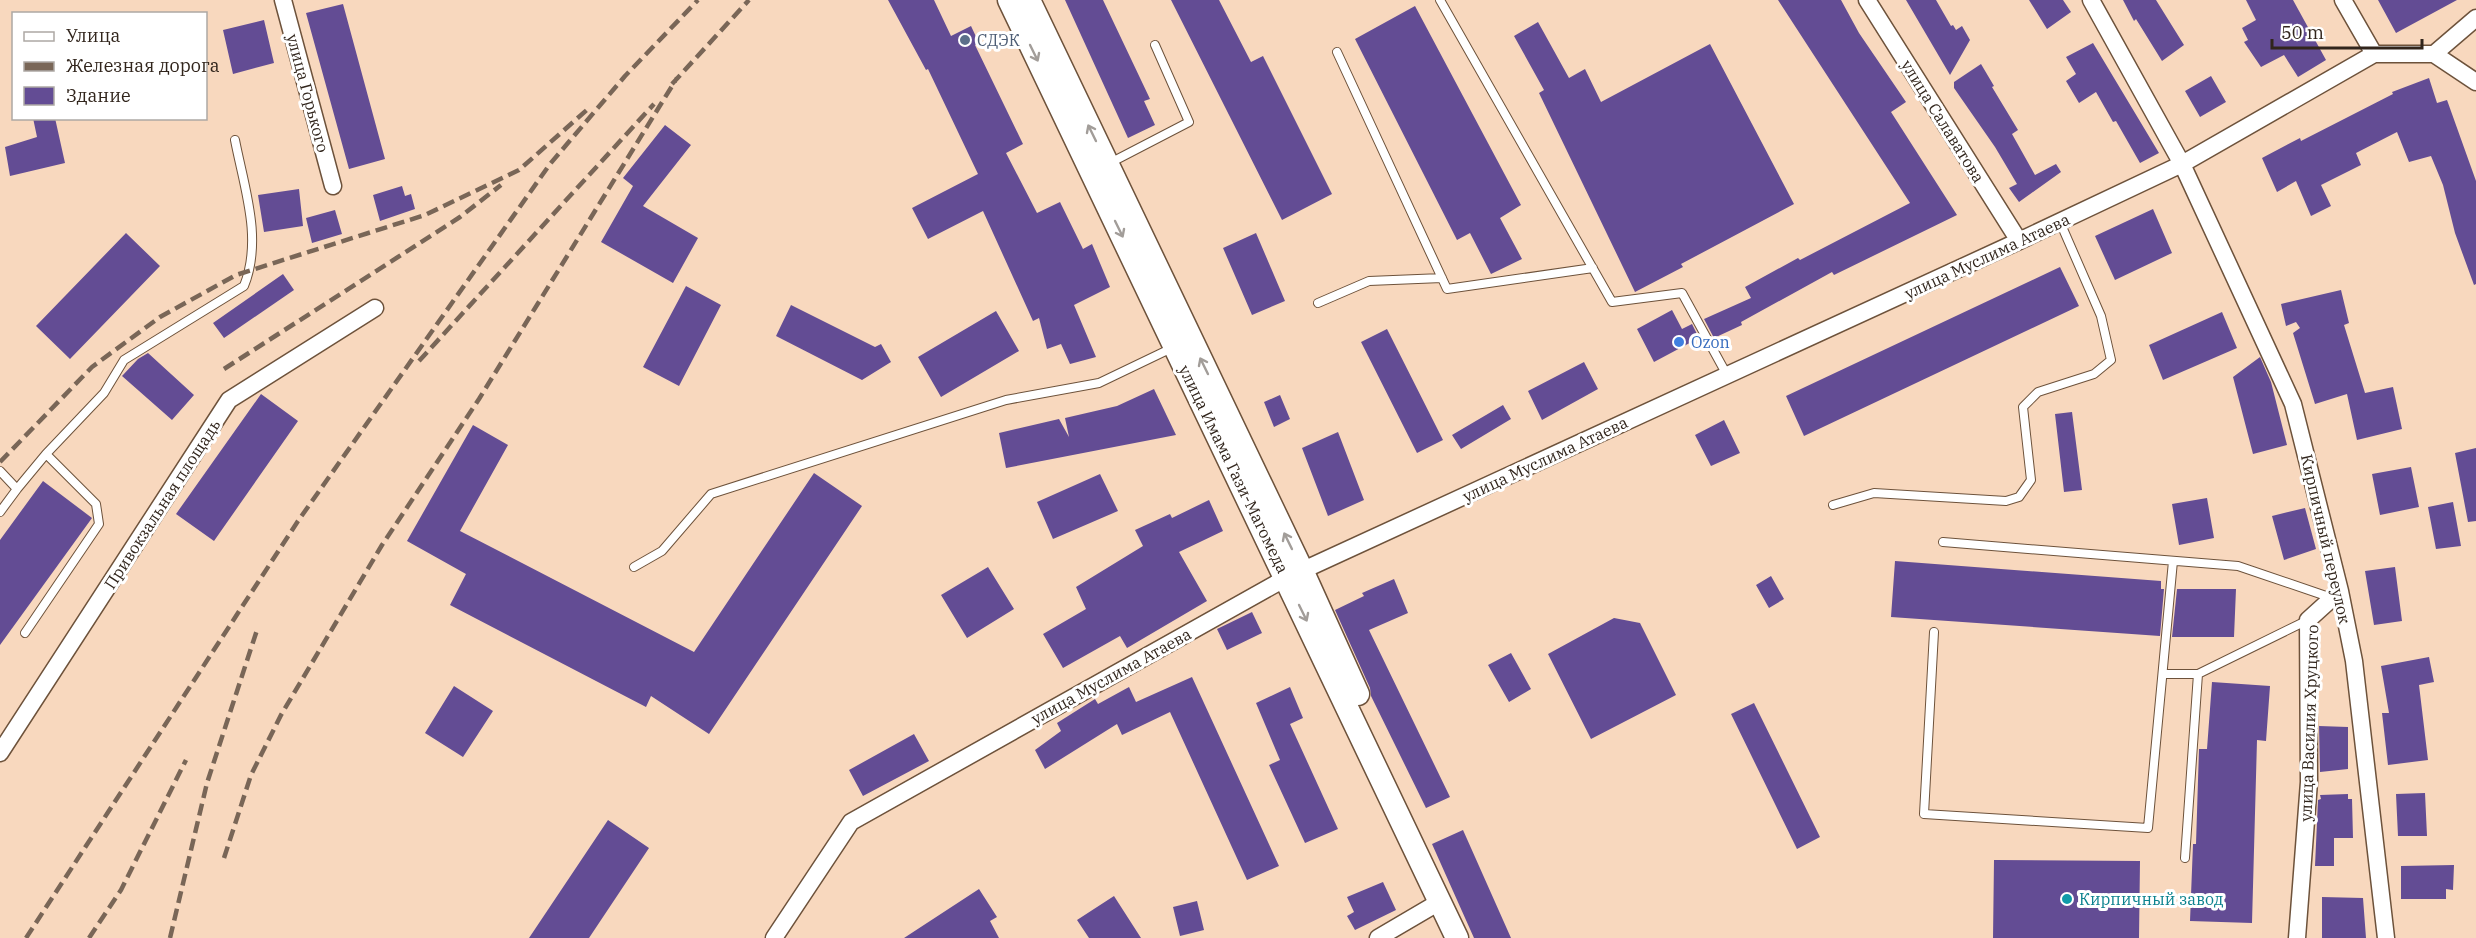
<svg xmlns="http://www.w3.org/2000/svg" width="2476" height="938" viewBox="0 0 2476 938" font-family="'IBM Plex Serif',serif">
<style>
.building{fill:#634c94}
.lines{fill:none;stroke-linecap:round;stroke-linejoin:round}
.lane-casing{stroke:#6d523b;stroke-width:10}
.street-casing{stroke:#6d523b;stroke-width:19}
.secondary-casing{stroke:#6d523b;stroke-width:25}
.lane{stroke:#fff;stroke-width:8}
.street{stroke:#fff;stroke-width:16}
.secondary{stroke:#fff;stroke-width:22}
.rail{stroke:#796657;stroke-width:4.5;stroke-dasharray:12 6;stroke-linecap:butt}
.oneway{stroke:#a29d99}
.service-dot{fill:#5c6f8a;stroke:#fff;stroke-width:2}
.shop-dot{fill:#3f7fe0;stroke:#fff;stroke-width:2}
.culture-dot{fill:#0f9aa8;stroke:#fff;stroke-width:2}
.labels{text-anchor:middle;stroke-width:6;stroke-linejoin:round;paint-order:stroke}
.service-label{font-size:16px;fill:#4e5e75;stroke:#fff;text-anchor:start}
.street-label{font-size:16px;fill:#31251c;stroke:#fff}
.shop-label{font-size:16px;fill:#366cbe;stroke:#fff;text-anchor:start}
.culture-label{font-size:16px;fill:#0d838f;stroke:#fff;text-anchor:start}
</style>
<rect width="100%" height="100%" fill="#f8d8be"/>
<path class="building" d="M 888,0 L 934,0 L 951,36 L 971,26 L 979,43 L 975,45 L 1023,144 L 1006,153 L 1037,213 L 1060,202 L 1083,249 L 1092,244 L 1110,287 L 1074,305 L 1096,357 L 1070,364 L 1061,344 L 1047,349 L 1039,318 L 1033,321 L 983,211 L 928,239 L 912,208 L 978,174 L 928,69 L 926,70 Z
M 1065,0 L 1103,0 L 1150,99 L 1144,101 L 1155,125 L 1128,138 Z
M 1171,0 L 1219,0 L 1251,62 L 1263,56 L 1332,194 L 1282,220 Z
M 1778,0 L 1841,0 L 1859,33 L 1906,102 L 1891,112 L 1957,215 L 1834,275 L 1832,272 L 1741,322 L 1742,325 L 1714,338 L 1704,319 L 1751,298 L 1745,287 L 1798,258 L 1800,260 L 1910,203 Z
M 1906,0 L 1936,0 L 1951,26 L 1953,25 L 1956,30 L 1962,26 L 1970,40 L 1950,75 Z
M 2029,0 L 2063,0 L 2071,12 L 2047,29 Z
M 2123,0 L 2156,0 L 2184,45 L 2162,61 L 2136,19 L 2134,21 Z
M 2246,0 L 2293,0 L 2326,60 L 2298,77 L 2284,55 L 2261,67 L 2244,42 L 2248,40 L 2242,28 L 2256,20 Z
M 2378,0 L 2457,0 L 2396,33 Z
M 343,4 L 385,159 L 349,169 L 306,13 Z
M 1415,6 L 1521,205 L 1500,218 L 1522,259 L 1491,274 L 1470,233 L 1457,240 L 1355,39 Z
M 264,20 L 274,63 L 233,74 L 223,30 Z
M 1538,22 L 1569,78 L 1585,69 L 1601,102 L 1710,44 L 1794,204 L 1681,264 L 1683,267 L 1635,292 L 1539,93 L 1544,90 L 1514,36 Z
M 2093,43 L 2159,153 L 2140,163 L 2116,121 L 2113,122 L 2096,92 L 2079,103 L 2066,81 L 2076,74 L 2066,57 Z
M 1981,64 L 1994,86 L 1992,87 L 2018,130 L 2012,134 L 2035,175 L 2056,164 L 2061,172 L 2019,202 L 2009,188 L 2017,184 L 1995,147 L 1954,88 L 1954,82 Z
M 2211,76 L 2226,102 L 2200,117 L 2185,91 Z
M 2429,78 L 2437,103 L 2447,100 L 2476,181 L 2476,284 L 2474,285 L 2455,233 L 2443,185 L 2431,156 L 2409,162 L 2397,132 L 2356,153 L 2361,165 L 2321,185 L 2331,206 L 2311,216 L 2296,181 L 2277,192 L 2262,158 L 2300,138 L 2301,141 L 2393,94 L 2392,92 Z
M 33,118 L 55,118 L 65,163 L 10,176 L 5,147 L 37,137 Z
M 665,125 L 691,145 L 643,206 L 698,238 L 673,283 L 601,242 L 633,186 L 623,178 Z
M 402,186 L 405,196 L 411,194 L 415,209 L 380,221 L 373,195 Z
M 299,189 L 303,226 L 264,232 L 258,195 Z
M 2153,209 L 2172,253 L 2115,280 L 2095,236 Z
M 335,210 L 342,234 L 312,243 L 306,218 Z
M 126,233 L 160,266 L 70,359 L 36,326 Z
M 1256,233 L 1285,301 L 1252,315 L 1223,248 Z
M 2060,267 L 2079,306 L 1804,436 L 1786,396 Z
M 283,274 L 294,290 L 224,338 L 213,323 Z
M 686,286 L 721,305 L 679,386 L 643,367 Z
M 2341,290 L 2349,323 L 2344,325 L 2365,393 L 2393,387 L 2402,429 L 2357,440 L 2347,394 L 2315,404 L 2293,333 L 2300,328 L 2296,322 L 2286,326 L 2281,304 Z
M 791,305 L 875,347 L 881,344 L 891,362 L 862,380 L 776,336 Z
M 1672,310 L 1682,329 L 1692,324 L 1699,338 L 1654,362 L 1637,329 Z
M 996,311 L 1019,351 L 941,397 L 918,357 Z
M 2222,312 L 2237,348 L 2163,380 L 2149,345 Z
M 1387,329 L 1443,440 L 1417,453 L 1361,342 Z
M 148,353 L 194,395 L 172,420 L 122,376 L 138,359 Z
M 2260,357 L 2271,382 L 2287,445 L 2253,454 L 2233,377 Z
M 1584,362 L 1598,389 L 1542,420 L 1528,391 Z
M 1154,389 L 1176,435 L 1006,468 L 999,433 L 1059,419 L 1069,437 L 1065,418 L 1117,406 Z
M 261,394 L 298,421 L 214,541 L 176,514 Z
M 1280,395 L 1290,419 L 1274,427 L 1264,402 Z
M 1503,405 L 1511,419 L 1461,449 L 1452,435 Z
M 2072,412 L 2082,490 L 2064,492 L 2055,414 Z
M 1724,420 L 1740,453 L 1711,466 L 1695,435 Z
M 473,425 L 508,445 L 460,531 L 694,652 L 814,473 L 862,506 L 709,734 L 651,696 L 646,707 L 450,605 L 466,574 L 407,541 Z
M 1338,432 L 1364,500 L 1328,516 L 1302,448 Z
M 2476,448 L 2476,521 L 2468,522 L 2455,453 Z
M 2411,467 L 2419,507 L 2380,515 L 2372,474 Z
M 1100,474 L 1118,511 L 1053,539 L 1037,502 Z
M 43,481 L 92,518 L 0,645 L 0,540 Z
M 2207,498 L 2214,538 L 2179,545 L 2172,504 Z
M 1209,500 L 1223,531 L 1179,552 L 1207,601 L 1127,648 L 1120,636 L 1063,668 L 1043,634 L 1086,609 L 1076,587 L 1143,546 L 1135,530 L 1170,514 L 1172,518 Z
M 2453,502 L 2461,546 L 2436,549 L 2428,507 Z
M 2305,508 L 2316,549 L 2284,560 L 2272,516 Z
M 1895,561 L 2161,581 L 2161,589 L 2164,589 L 2160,636 L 1891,617 Z
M 988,567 L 1014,609 L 967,638 L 941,595 Z
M 2395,567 L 2402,621 L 2374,625 L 2365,571 Z
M 1771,576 L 1784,599 L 1769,608 L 1756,585 Z
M 1394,579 L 1408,613 L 1369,630 L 1450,797 L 1426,808 L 1371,696 L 1370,688 L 1335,610 L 1364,596 L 1362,593 Z
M 2177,589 L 2236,589 L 2234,637 L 2172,637 Z
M 1252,612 L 1262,633 L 1227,650 L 1217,629 Z
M 1614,618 L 1640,623 L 1676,695 L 1591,739 L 1548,654 Z
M 1511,653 L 1531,689 L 1509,702 L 1488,665 Z
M 2429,657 L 2434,682 L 2419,685 L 2428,760 L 2388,765 L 2382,713 L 2389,713 L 2381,666 Z
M 1192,677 L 1279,866 L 1247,880 L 1170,712 L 1122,735 L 1117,724 L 1045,769 L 1035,750 L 1061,731 L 1057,723 L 1095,699 L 1098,704 L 1129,687 L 1136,702 Z
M 2212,682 L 2270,686 L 2266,741 L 2257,740 L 2252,923 L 2190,921 L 2193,844 L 2196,844 L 2199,749 L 2207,749 Z
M 454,686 L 493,711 L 463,757 L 425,733 Z
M 1290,687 L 1303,718 L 1290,724 L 1338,829 L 1305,843 L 1269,765 L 1280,760 L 1256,703 Z
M 1754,703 L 1820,837 L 1797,849 L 1731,714 Z
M 2319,726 L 2348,727 L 2348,769 L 2320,772 Z
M 914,734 L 929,761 L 863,796 L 849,770 Z
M 2425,793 L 2427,836 L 2398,836 L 2396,794 Z
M 2348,794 L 2348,799 L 2352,799 L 2353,838 L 2334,838 L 2334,866 L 2315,866 L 2318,800 L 2321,799 L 2320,795 Z
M 608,820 L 649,848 L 589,938 L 529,938 Z
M 1463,830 L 1511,938 L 1474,938 L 1432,844 Z
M 1994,860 L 2140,861 L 2139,938 L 1993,938 Z
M 2454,865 L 2453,890 L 2446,889 L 2446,899 L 2401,899 L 2401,866 Z
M 1383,882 L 1396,910 L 1355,930 L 1347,916 L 1354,912 L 1347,897 Z
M 979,889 L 997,917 L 990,921 L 999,938 L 904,938 Z
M 1114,896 L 1141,938 L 1089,938 L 1077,920 Z
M 2322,897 L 2363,898 L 2366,938 L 2322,938 Z
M 1197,901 L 1204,930 L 1180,936 L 1173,907 Z"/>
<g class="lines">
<defs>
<path id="lane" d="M 1440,0 L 1612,302 L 1682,293 L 1727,375
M 1337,52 L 1447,289 L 1593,268
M 1108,164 L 1189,122 L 1155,45
M 1318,303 L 1369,281 L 1442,278
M 0,471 L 17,489 L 46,454 L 104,393 L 124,360 L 244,286 C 263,239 244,187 235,140
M 1833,505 L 1874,493 L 2006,501 L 2019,497 L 2031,480 L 2023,407 L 2038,392 L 2094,374 L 2111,360 L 2101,316 L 2060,222
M 0,512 L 17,489
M 1943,542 L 2238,566 L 2332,598
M 634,567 L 662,551 L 711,494 L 1006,400 L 1099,383 L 1174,347
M 1934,632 L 1924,814 L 2148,828 L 2173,561
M 25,633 L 99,524 L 96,504 L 46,454
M 2163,674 L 2198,674
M 2185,858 L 2198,674 L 2308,620"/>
<path id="street" d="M 283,0 L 333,186
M 1867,0 L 2019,241
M 2091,0 L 2182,164 L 2293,404 L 2340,591 L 2354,661 L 2386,938
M 2343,0 L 2374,54
M 2434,54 L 2476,18
M 0,753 L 229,400 L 375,308
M 774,938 L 851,822 L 1286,578 L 2019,241 L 2182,164 L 2374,54 L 2434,54 L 2476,82
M 1378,938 L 1441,901
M 2297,938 L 2309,782 L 2308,620 L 2340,591"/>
<path id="secondary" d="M 1009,0 L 1457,938
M 1029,0 L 1302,570 L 1358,694"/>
</defs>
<use href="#lane" class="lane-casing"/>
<use href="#street" class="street-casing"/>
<use href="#secondary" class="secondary-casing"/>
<use href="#lane" class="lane"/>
<use href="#street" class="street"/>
<use href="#secondary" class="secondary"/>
<path class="rail" d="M 672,84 L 749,0
M 419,361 L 654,104
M 224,369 L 460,217 L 501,185
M 0,462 L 92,367 L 160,317 L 236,275 L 425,215 L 519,170 L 589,108
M 224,858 L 251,775 L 281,715 L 382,545 L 479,399 L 677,78
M 26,938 L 298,521 L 550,164 L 625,76 L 698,0
M 89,938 L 121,890 L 186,760
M 170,938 L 207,783 L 257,630"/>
</g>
<defs><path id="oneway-shaft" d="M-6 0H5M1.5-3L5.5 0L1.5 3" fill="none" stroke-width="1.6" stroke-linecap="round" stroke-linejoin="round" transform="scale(1.5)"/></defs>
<g class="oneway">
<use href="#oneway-shaft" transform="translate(1034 53) rotate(64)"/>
<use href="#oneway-shaft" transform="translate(1092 133) rotate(-116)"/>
<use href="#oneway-shaft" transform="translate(1119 229) rotate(64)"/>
<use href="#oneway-shaft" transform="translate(1204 366) rotate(-116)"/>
<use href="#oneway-shaft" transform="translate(1288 541) rotate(-116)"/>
<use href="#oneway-shaft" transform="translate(1303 613) rotate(64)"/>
</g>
<circle class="service-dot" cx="965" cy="40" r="6"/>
<circle class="shop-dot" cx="1679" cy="342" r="6"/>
<circle class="culture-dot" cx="2067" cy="899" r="6"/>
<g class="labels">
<g class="service-label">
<text x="977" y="46">СДЭК</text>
</g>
<g class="street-label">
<text transform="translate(308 93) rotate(75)" y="6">улица Горького</text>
<text transform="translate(1943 121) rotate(58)" y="6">улица Салаватова</text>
<text transform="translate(1987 256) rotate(-25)" y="6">улица Муслима Атаева</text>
<text transform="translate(1545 459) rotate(-25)" y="6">улица Муслима Атаева</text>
<text transform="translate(1234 469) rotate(64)" y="6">улица Имама Гази-Магомеда</text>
<text transform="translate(162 504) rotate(-57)" y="6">Привокзальная площадь</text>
<text transform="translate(2326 539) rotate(77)" y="6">Кирпичный переулок</text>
<text transform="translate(1111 676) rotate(-29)" y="6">улица Муслима Атаева</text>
<text transform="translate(2309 723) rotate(-88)" y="6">улица Василия Хруцкого</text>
</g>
<g class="shop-label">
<text x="1691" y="348">Ozon</text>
</g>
<g class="culture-label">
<text x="2079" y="905">Кирпичный завод</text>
</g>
</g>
<rect x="12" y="12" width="195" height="108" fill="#ffffff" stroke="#ada8a4" stroke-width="1.5"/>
<rect x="24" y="32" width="30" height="9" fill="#ffffff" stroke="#ada8a4" stroke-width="1.5"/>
<text x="66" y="42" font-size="18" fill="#31251c">Улица</text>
<rect x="24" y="62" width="30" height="9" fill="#796657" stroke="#ada8a4" stroke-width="1.5"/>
<text x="66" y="72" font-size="18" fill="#31251c">Железная дорога</text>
<rect x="24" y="87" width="30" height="18" fill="#634c94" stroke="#ada8a4" stroke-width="1.5"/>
<text x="66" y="102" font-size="18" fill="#31251c">Здание</text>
<path d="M2272 39v9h150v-9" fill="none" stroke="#31251c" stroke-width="3"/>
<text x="2281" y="39" font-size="18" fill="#31251c" stroke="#ffffff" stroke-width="4.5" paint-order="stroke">50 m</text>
</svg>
